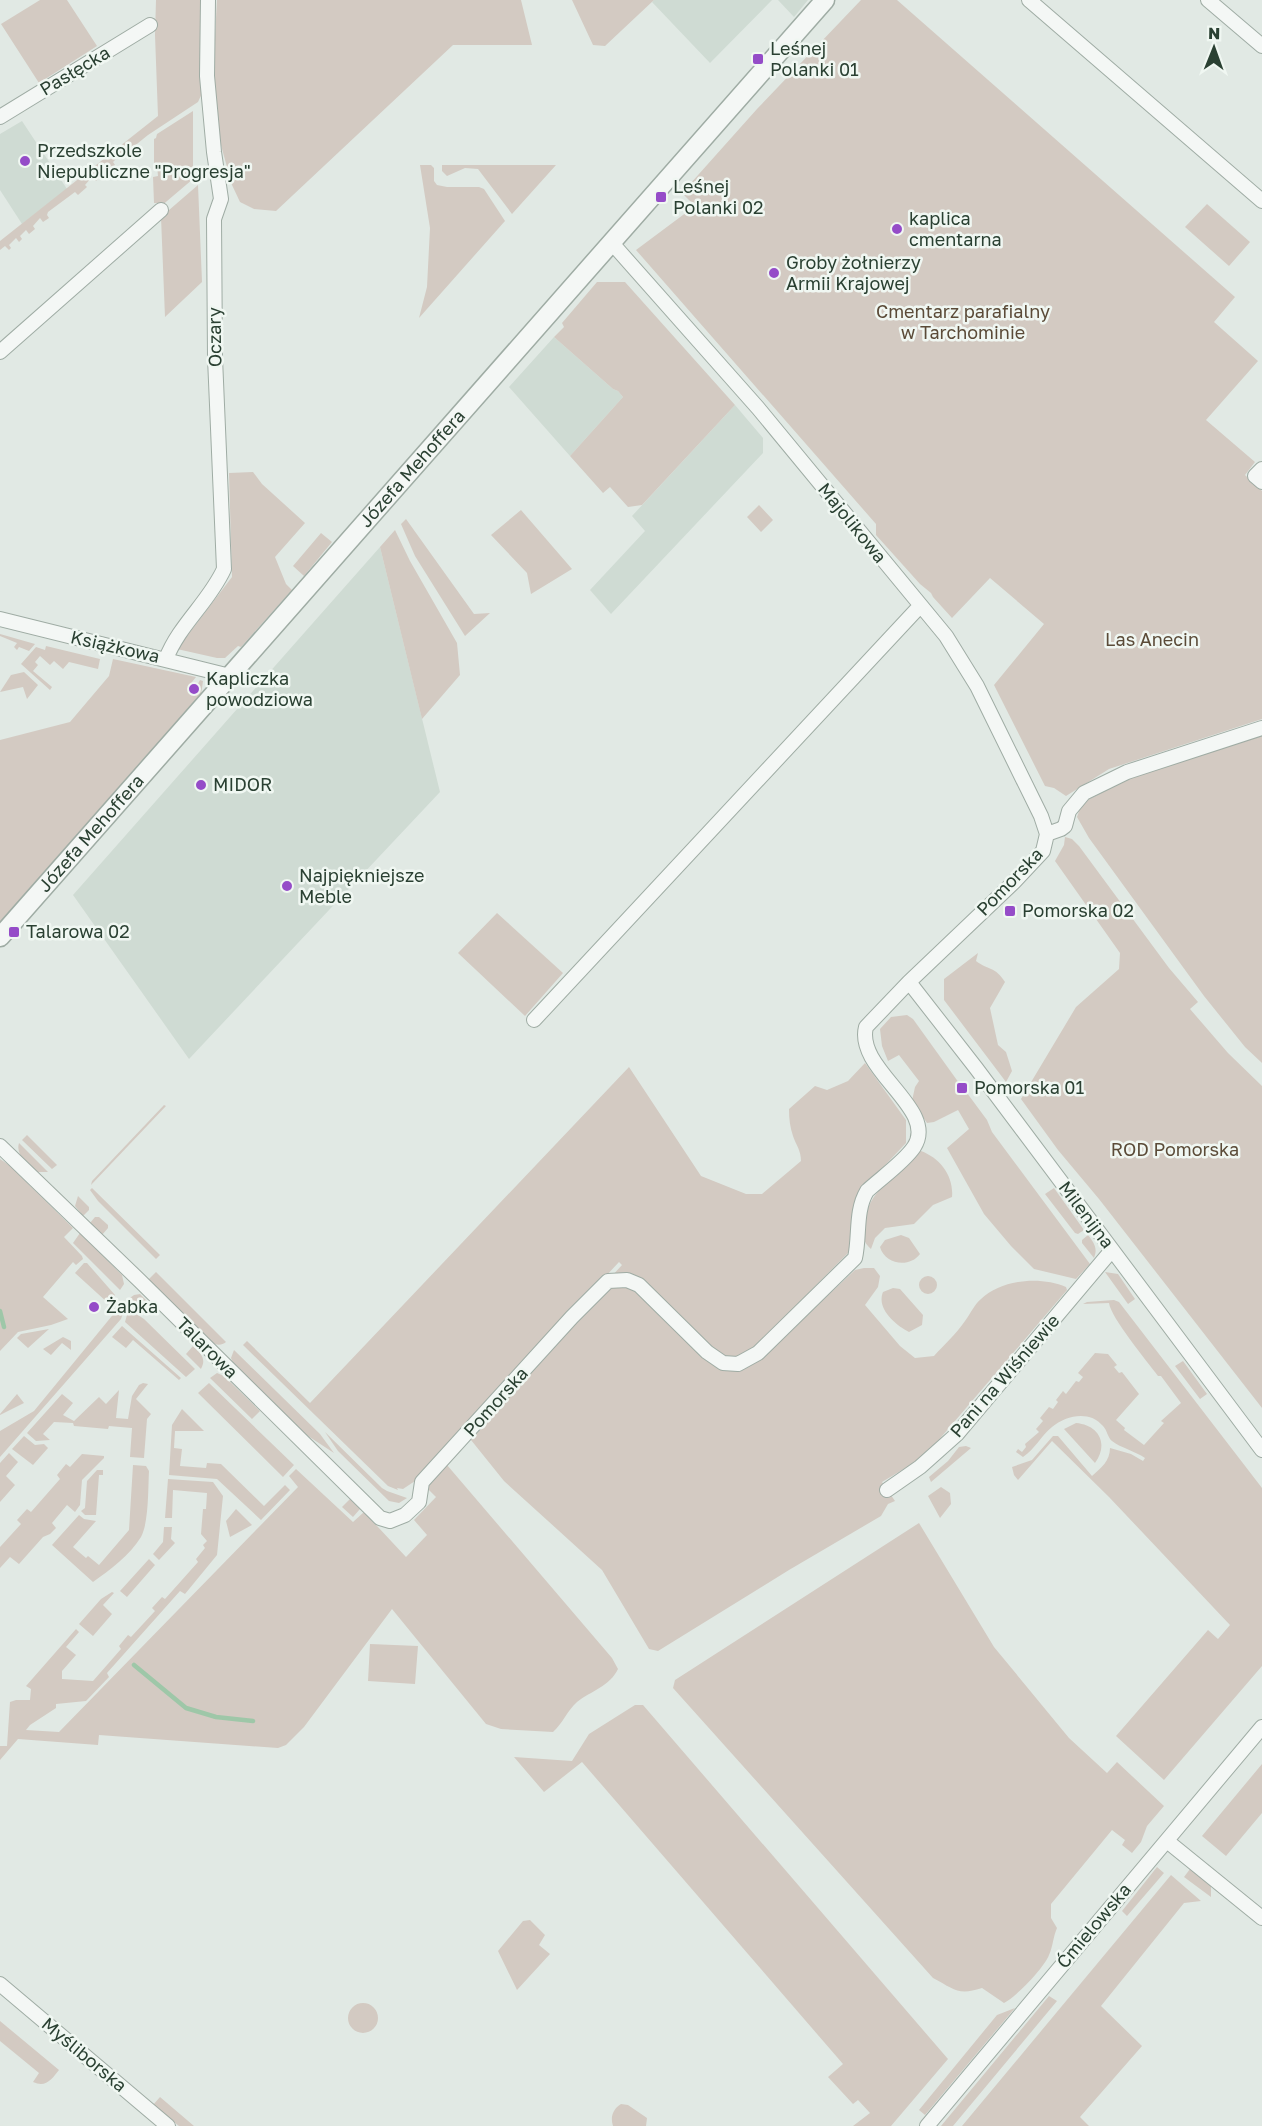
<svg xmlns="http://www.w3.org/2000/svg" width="1262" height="2126" viewBox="0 0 1262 2126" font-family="'Golos Text',sans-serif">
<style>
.built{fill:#cfdbd3}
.green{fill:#d3cac2}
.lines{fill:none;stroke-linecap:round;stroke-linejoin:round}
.stream{stroke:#9ec7a8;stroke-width:4.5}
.minor-casing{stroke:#9faca4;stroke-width:16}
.tertiary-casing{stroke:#9faca4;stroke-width:21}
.minor{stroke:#f4f7f5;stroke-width:14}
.tertiary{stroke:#f4f7f5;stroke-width:18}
.poi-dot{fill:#954cc8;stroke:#f0f7f2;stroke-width:2}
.labels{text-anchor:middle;stroke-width:5;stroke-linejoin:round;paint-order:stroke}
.poi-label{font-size:18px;fill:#2a4032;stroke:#f0f7f2;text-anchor:start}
.street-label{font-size:18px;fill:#2a4032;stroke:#f0f7f2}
.park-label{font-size:18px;fill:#5b4b38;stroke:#f0f7f2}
</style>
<rect width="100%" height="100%" fill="#e1e9e4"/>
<path class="built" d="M 654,0 L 772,0 L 710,63 L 652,2 Z
M 778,0 L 808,0 L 794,17 Z
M 22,121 L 67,189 L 22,224 L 0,190 L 0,134 Z
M 554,337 L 613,389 L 618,391 L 623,397 L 570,456 L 509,387 Z
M 735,405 L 763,438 L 763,453 L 611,614 L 590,590 L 645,531 L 632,516 Z
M 380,547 L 440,792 L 189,1059 L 73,895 Z"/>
<path class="green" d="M 40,0 L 67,0 L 97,46 L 39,83 L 1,24 Z
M 156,0 L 203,0 L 200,24 L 204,89 L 198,102 L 148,135 L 122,156 L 120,155 L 113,162 L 115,165 L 110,170 L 107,167 L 99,173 L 101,176 L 96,181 L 92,177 L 85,185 L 87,187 L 78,195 L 75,192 L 48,212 L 47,215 L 49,218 L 43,222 L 40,218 L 33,226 L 35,229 L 29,234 L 26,230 L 20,236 L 22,239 L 19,242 L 16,238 L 9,245 L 11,248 L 9,250 L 5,246 L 0,250 L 0,241 L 158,116 L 155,35 Z
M 217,0 L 521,0 L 532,45 L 453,45 L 276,211 L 254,209 L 240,202 L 232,185 L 219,138 L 213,73 Z
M 572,0 L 654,0 L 605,46 L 593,45 Z
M 861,0 L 897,0 L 1235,297 L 1214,322 L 1258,361 L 1206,420 L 1255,462 L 1245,475 L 1262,491 L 1262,719 L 1109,769 L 1066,796 L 1054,788 L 1045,786 L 994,685 L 1044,624 L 990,578 L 952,618 L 933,597 L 931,593 L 920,584 L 876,535 L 876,524 L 636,250 L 695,206 L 682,193 L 757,109 Z
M 193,111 L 193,179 L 160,207 L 158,203 L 154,203 L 153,177 L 158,176 L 157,165 L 154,165 L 154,139 L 156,138 L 157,134 Z
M 420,165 L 431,165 L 434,168 L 434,181 L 437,185 L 447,187 L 479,187 L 484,189 L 505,221 L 419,318 L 427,287 L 430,228 Z
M 442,165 L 556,165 L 512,214 L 478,169 L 465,168 L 447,176 L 442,171 Z
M 198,185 L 202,282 L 165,317 L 161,217 Z
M 1207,204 L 1250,242 L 1229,266 L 1185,227 Z
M 597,282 L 625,282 L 735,405 L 642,505 L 628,507 L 610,487 L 603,493 L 570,456 L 623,397 L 618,391 L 613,389 L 554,337 L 564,327 L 562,323 Z
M 253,472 L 262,484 L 305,523 L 275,557 L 286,584 L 292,590 L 241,647 L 238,646 L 225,658 L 217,658 L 177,649 L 232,577 L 229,473 Z
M 759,505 L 773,520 L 761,532 L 747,517 Z
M 521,510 L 572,569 L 531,594 L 527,573 L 491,535 Z
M 406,519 L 474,614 L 490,613 L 465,636 L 415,556 L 401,524 Z
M 395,530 L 410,561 L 457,643 L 460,675 L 422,719 L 380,547 Z
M 321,533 L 332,542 L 304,576 L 293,566 Z
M 0,634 L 35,644 L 29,651 L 19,647 L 17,650 L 14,647 L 17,643 L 0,636 Z
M 46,646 L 100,659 L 98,669 L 69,662 L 63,669 L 54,661 L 50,665 L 40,656 L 35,662 L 38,665 L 33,671 L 52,687 L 50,690 L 21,664 L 36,647 L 45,650 Z
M 113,659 L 196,677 L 192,682 L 190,689 L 194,691 L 200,680 L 203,681 L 201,695 L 192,707 L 0,924 L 0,740 L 70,722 L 109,676 Z
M 24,672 L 38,685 L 27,699 L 23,687 L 0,692 L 11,675 Z
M 1262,735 L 1262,1063 L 1245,1047 L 1204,996 L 1089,838 L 1077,817 L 1082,803 L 1128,779 Z
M 1065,837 L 1072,839 L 1079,846 L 1169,968 L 1198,1002 L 1190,1009 L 1228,1053 L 1262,1086 L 1262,1408 L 1099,1199 L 1058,1150 L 1021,1099 L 1076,1007 L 1119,969 L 1120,953 L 1055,861 L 1064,845 Z
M 497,913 L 563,973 L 525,1016 L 458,953 Z
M 978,953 L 976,961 C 989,971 995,966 1005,982 L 990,1008 L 998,1045 L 1006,1052 L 1012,1071 L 1006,1082 L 944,1000 L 944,979 Z
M 907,1015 L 913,1019 L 959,1083 L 957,1086 L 964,1095 L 967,1093 L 987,1120 L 992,1132 L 1090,1264 L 1076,1279 L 1034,1269 L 1011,1246 L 984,1214 L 947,1148 L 969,1129 L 958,1110 L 934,1122 L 927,1123 L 912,1101 L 915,1087 L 919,1081 L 899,1055 L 888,1061 L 882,1046 L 880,1029 L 891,1017 Z
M 865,1063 L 906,1120 L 906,1143 L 860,1192 L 854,1204 L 851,1250 L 754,1348 L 737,1356 L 726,1356 L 712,1349 L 648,1287 L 611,1277 L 622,1265 L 619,1262 L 415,1481 L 403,1489 L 397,1488 L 398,1490 L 388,1486 L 243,1345 L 247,1341 L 310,1403 L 629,1067 L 701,1176 L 746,1194 L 762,1194 L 801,1161 C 801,1150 796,1145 793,1136 C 790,1127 789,1119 789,1109 L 815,1086 L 827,1090 L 848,1081 Z
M 164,1105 L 166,1106 L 91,1185 L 92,1181 Z
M 27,1135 L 57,1165 L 52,1169 L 22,1140 Z
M 19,1143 L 48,1172 L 37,1172 C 29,1164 15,1156 19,1143 Z
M 921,1151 C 940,1158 954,1176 952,1197 L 933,1205 L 914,1224 L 885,1228 L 875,1238 L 871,1249 C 862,1241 863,1236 864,1224 C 867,1192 898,1172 921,1151 Z
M 0,1159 L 9,1165 L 73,1228 L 64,1237 L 82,1256 L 83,1259 L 76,1265 L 73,1262 L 43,1297 L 68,1319 L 51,1325 L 18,1332 L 0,1351 Z
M 92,1188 L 160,1255 L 156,1259 L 98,1201 L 90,1190 Z
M 1054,1188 L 1084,1230 L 1078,1234 L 1075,1233 L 1045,1194 Z
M 78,1196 L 89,1207 L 89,1210 L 83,1216 L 75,1206 Z
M 95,1217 L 99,1217 L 108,1225 L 108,1228 L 102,1235 L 90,1223 Z
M 80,1233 L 122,1275 L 124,1284 L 120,1290 L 73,1243 Z
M 901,1235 L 909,1238 L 920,1254 C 910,1268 885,1265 880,1247 L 885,1240 Z
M 1088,1235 C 1094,1243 1098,1248 1094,1258 L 1082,1243 L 1082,1240 Z
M 84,1263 L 87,1263 L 115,1295 L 108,1303 L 75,1273 Z
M 864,1268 L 874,1268 L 880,1276 L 878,1287 L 865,1305 L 900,1346 L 915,1358 L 934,1356 C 944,1345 956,1334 965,1321 C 971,1313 974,1305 981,1299 C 1002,1279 1041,1276 1066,1287 L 1067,1290 L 931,1449 L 912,1464 L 882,1482 L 895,1501 L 888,1504 L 881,1516 L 789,1570 L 658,1651 L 649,1649 L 602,1570 L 504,1481 L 471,1440 L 608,1286 L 629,1283 L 722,1369 L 738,1371 L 761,1358 L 855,1270 Z
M 156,1272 L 226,1342 C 221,1346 216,1345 210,1342 L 148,1280 Z
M 1105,1272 L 1118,1274 L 1135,1299 L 1128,1304 Z
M919 1285a9 9 0 1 1 18 0a9 9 0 1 1-18 0Z
M 893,1288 L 900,1289 L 923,1315 L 922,1325 L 909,1332 C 896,1325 876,1309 883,1292 Z
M 140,1294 L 151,1305 L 143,1313 L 127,1300 L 134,1295 Z
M 1114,1300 L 1119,1302 L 1262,1488 L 1262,1666 L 1164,1780 L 1116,1736 L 1208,1630 L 1218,1639 L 1230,1625 L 1109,1497 L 1052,1441 L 1018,1480 L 1014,1475 L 1012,1467 L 1032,1460 L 1053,1436 L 1058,1436 L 1092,1476 C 1101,1468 1110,1461 1110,1448 L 1131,1454 L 1143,1461 L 1145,1458 C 1135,1451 1121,1448 1112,1441 C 1108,1438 1107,1430 1103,1426 C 1090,1410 1066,1415 1052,1427 C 1041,1436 1035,1449 1023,1457 L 1016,1452 L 1018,1449 L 1022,1452 L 1026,1447 L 1025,1444 L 1039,1432 L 1036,1429 L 1043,1421 L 1040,1418 L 1049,1407 L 1053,1409 L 1058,1402 L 1056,1400 L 1063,1391 L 1066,1394 L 1076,1381 L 1079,1382 L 1083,1377 L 1078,1373 L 1095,1353 L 1108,1354 L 1117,1365 L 1114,1367 L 1119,1373 L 1122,1372 L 1139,1394 L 1116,1420 L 1125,1428 L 1124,1430 L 1144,1445 L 1164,1423 L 1161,1421 L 1181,1403 L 1161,1376 L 1158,1376 C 1147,1361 1111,1318 1109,1303 L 1083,1304 L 1087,1302 Z
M 116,1311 L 120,1316 L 123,1313 L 121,1319 L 0,1457 L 0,1431 L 34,1411 Z
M 132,1311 L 144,1319 L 195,1369 L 186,1377 L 125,1322 L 127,1315 Z
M 122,1326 L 181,1378 L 179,1380 L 133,1340 L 126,1348 L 112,1337 Z
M 49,1329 L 28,1348 L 17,1338 L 21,1334 Z
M 63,1337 L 71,1341 L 71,1350 L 62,1343 L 51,1355 L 43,1349 Z
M 193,1346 C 200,1353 207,1358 201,1369 L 186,1354 Z
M 234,1350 L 320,1434 L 334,1453 L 305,1434 L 234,1365 L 231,1358 Z
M 1183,1361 L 1207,1394 L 1200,1399 L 1175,1366 Z
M 217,1373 L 224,1376 L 260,1411 L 252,1419 L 210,1378 Z
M 143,1383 L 148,1384 L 136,1399 L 151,1414 L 147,1419 L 144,1458 L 130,1457 L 132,1428 L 109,1426 L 108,1429 L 74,1426 L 73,1423 L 54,1422 L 43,1434 L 50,1440 L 36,1441 L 27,1433 L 62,1394 L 73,1403 L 63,1415 L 74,1421 L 99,1397 L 106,1404 L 119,1390 L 116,1418 L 128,1419 L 132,1396 L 139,1385 Z
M 209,1383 L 294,1465 L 283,1477 L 198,1393 Z
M 17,1394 L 24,1403 L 0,1415 L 0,1414 Z
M 182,1409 L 204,1431 L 175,1431 L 174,1448 L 182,1449 L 180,1466 L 206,1468 L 207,1463 L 221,1464 L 264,1506 L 285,1485 L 290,1490 L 261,1520 L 217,1479 L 169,1475 L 172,1425 Z
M 1076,1423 C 1099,1425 1109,1444 1095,1463 L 1064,1429 Z
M 325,1432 L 382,1488 L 387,1491 L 407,1498 L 399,1503 L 389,1501 L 338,1451 Z
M 24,1436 L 35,1445 L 44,1444 L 48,1448 L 33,1465 L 12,1449 Z
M 966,1446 L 971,1448 L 931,1482 L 929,1477 L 948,1461 L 959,1447 Z
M 9,1453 L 18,1462 L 6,1476 L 15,1485 L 0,1502 L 0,1463 Z
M 82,1454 L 104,1456 L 104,1458 L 82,1480 L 80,1505 L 75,1512 L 67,1505 L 52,1523 L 56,1528 L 50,1534 L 43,1537 L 19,1564 L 10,1557 L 0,1568 L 0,1547 L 21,1524 L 17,1520 L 27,1509 L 31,1512 L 60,1479 L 57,1475 L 66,1464 L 70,1467 Z
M 133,1465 L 146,1466 L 149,1471 C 148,1488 149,1522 141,1537 C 130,1555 110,1570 93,1582 L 52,1545 L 79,1515 L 84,1519 L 96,1521 L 73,1547 L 86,1558 L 88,1556 L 99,1565 L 129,1530 Z
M 447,1465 L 612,1658 L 618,1669 C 610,1686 591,1691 577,1702 C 567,1711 563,1723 553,1732 L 501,1729 L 486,1724 L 392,1609 L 304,1727 L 286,1745 L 278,1748 L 99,1735 L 98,1745 L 18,1739 L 0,1760 L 0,1746 L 7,1746 L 10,1702 L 16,1700 L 30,1700 L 31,1689 L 26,1686 L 76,1629 L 79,1632 L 66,1647 L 76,1655 L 62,1671 L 62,1679 L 93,1681 L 121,1649 L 119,1646 L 128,1635 L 131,1637 L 155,1611 L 152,1608 L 162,1597 L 165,1599 L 198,1562 L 196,1559 L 205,1548 L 203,1545 L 207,1541 L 201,1534 L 203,1509 L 206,1509 L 207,1493 L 173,1490 L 172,1518 L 165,1518 L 168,1479 L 213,1482 L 223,1496 L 217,1555 L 185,1594 L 180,1591 L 107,1673 L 109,1677 L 86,1701 L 56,1704 L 56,1708 L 30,1725 L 26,1730 L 59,1732 L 298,1487 L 289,1476 L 296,1469 L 353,1522 L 364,1512 L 406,1557 L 427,1535 L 414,1520 L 436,1497 L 426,1487 Z
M 97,1470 L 103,1470 L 103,1475 L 99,1475 L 96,1515 L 85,1515 L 81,1511 L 85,1508 L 87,1481 Z
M 941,1487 L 950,1493 L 951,1504 L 940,1518 L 928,1496 Z
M 350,1499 L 360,1509 L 353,1517 L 342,1507 Z
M 236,1509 L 252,1525 L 230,1537 L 226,1521 Z
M 919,1523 L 994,1647 L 1069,1738 L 1107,1773 L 1117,1762 L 1164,1806 L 1147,1826 L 1141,1842 L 1132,1853 L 1122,1845 L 1125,1840 L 1112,1830 L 1051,1904 L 1051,1918 L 1057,1928 C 1053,1937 1053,1946 1049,1955 C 1044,1968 1016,1997 1004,2003 L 982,1988 C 958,1996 954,1989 933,1978 L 673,1688 L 675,1680 Z
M 164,1527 L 172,1527 L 171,1539 L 175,1543 L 159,1560 L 153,1554 L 163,1542 Z
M 149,1559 L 155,1565 L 127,1597 L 120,1591 Z
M 112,1592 L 114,1593 L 103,1605 L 112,1614 L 93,1636 L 79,1624 L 101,1599 Z
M 370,1644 L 418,1646 L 415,1684 L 368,1681 Z
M 635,1705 L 643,1705 L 948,2059 L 891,2126 L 853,2126 L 870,2113 L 858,2100 L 853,2104 L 828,2077 L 843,2064 L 582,1762 L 544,1792 L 514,1757 L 572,1761 L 589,1734 Z
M 1262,1764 L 1262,1813 L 1226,1856 L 1202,1836 Z
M 1157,1867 L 1164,1873 L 1127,1916 L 1122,1911 Z
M 1190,1869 L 1211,1885 L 1211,1897 L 1184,1877 Z
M 1171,1875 L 1201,1901 L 1184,1903 L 1101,2006 L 1142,2046 L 1080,2117 L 1089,2126 L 962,2126 Z
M 530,1920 L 545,1935 L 539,1945 L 550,1954 L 517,1990 L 498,1951 L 523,1921 Z
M 1049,1996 L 1057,2001 L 953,2126 L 941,2126 Z
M348 2018a15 15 0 1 1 30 0a15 15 0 1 1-30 0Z
M 1015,2008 L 925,2115 L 919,2110 L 997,2015 Z
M 0,2021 L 59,2070 C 52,2079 46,2088 33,2082 L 39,2073 L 0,2041 Z
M 160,2097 L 194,2126 L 179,2126 L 153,2105 Z
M 621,2104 L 628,2105 L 647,2118 L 646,2126 L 613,2126 C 610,2117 613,2109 621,2104 Z"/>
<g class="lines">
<path class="stream" d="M 0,1311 L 4,1327
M 134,1665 L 186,1708 L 216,1717 L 253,1721"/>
<defs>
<path id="minor" d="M 1029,0 L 1262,201
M 1208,0 L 1262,46
M 0,117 L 150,25
M 0,352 L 161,210
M 1262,469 L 1255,476 L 1262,482
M 0,619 L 230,676
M 166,659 C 179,625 209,602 224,569 L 215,358 L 214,219 L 221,199 L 214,152 L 207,76 L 208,0
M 1047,834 L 1061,829 L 1065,826 L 1069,811 L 1084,793 L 1127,772 L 1262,728
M 909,982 L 976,1068 L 1262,1450
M 534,1020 L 920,606
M 0,1146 L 140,1281 L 376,1514 L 380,1518 L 390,1521 L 405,1515 L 419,1502 L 422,1482 L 572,1317 L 608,1281 L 627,1280 L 639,1285 L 707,1352 L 723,1363 L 738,1364 L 758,1353 L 855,1258 C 860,1236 855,1211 867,1191 C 881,1178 904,1162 914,1147 C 939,1109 855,1070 866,1027 L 909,982 L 1014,882 L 1043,851 L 1047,834 L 1041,816 L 977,686 L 946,636 L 758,408 L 611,242
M 887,1490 L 920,1467 L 957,1434 L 1112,1250
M 1167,1841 L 1262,1918
M 0,1984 L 168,2126
M 927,2126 L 1262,1727"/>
<g id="tertiary">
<path id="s1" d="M 0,937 L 825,0"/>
</g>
</defs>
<use href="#minor" class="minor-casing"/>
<use href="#tertiary" class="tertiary-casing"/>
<use href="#minor" class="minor"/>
<use href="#tertiary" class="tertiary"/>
</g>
<g class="poi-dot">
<rect x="752" y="53" width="12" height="12" rx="3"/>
<circle cx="25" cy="161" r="6"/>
<rect x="655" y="191" width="12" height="12" rx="3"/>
<circle cx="897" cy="229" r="6"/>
<circle cx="774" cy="273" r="6"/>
<circle cx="194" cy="689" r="6"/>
<circle cx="201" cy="785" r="6"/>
<circle cx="287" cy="886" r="6"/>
<rect x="1004" y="905" width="12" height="12" rx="3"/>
<rect x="8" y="926" width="12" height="12" rx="3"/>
<rect x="956" y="1082" width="12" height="12" rx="3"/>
<circle cx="94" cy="1307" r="6"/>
</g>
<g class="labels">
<g class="poi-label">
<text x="770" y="55">Leśnej<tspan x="770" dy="21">Polanki 01</tspan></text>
<text x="37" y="157">Przedszkole<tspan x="37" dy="21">Niepubliczne "Progresja"</tspan></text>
<text x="673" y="193">Leśnej<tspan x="673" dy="21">Polanki 02</tspan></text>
<text x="909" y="225">kaplica<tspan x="909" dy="21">cmentarna</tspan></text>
<text x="786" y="269">Groby żołnierzy<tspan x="786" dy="21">Armii Krajowej</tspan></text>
<text x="206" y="685">Kapliczka<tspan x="206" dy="21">powodziowa</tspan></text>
<text x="213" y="791">MIDOR</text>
<text x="299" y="882">Najpiękniejsze<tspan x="299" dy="21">Meble</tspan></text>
<text x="1022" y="917">Pomorska 02</text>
<text x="26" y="938">Talarowa 02</text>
<text x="974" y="1094">Pomorska 01</text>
<text x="106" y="1313">Żabka</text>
</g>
<g class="street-label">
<text transform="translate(75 71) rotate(-31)" y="6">Pasłęcka</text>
<text transform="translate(215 337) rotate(-91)" y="6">Oczary</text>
<text dy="6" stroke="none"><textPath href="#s1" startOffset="624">Józefa Mehoffera</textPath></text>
<text transform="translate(852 523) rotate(51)" y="6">Majolikowa</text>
<text transform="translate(115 647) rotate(13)" y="6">Książkowa</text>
<text dy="6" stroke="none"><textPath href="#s1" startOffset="138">Józefa Mehoffera</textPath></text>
<text transform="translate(1010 882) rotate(-46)" y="6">Pomorska</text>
<text transform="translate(1086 1215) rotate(53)" y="6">Milenijna</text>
<text transform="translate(207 1348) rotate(45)" y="6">Talarowa</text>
<text transform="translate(1005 1376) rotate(-49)" y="6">Pani na Wiśniewie</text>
<text transform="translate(496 1402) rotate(-48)" y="6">Pomorska</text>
<text transform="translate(1094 1926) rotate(-50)" y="6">Ćmielowska</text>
<text transform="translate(84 2055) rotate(40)" y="6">Myśliborska</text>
</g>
<g class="park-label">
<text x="963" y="318">Cmentarz parafialny<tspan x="963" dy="21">w Tarchominie</tspan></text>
<text x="1152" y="646">Las Anecin</text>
<text x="1175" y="1156">ROD Pomorska</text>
</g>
</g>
<g transform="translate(1214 48) rotate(1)" stroke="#f0f7f2" stroke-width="4.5" paint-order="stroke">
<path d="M0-4.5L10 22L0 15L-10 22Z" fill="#2a4032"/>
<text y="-9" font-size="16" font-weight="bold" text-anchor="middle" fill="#2a4032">N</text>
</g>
</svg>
